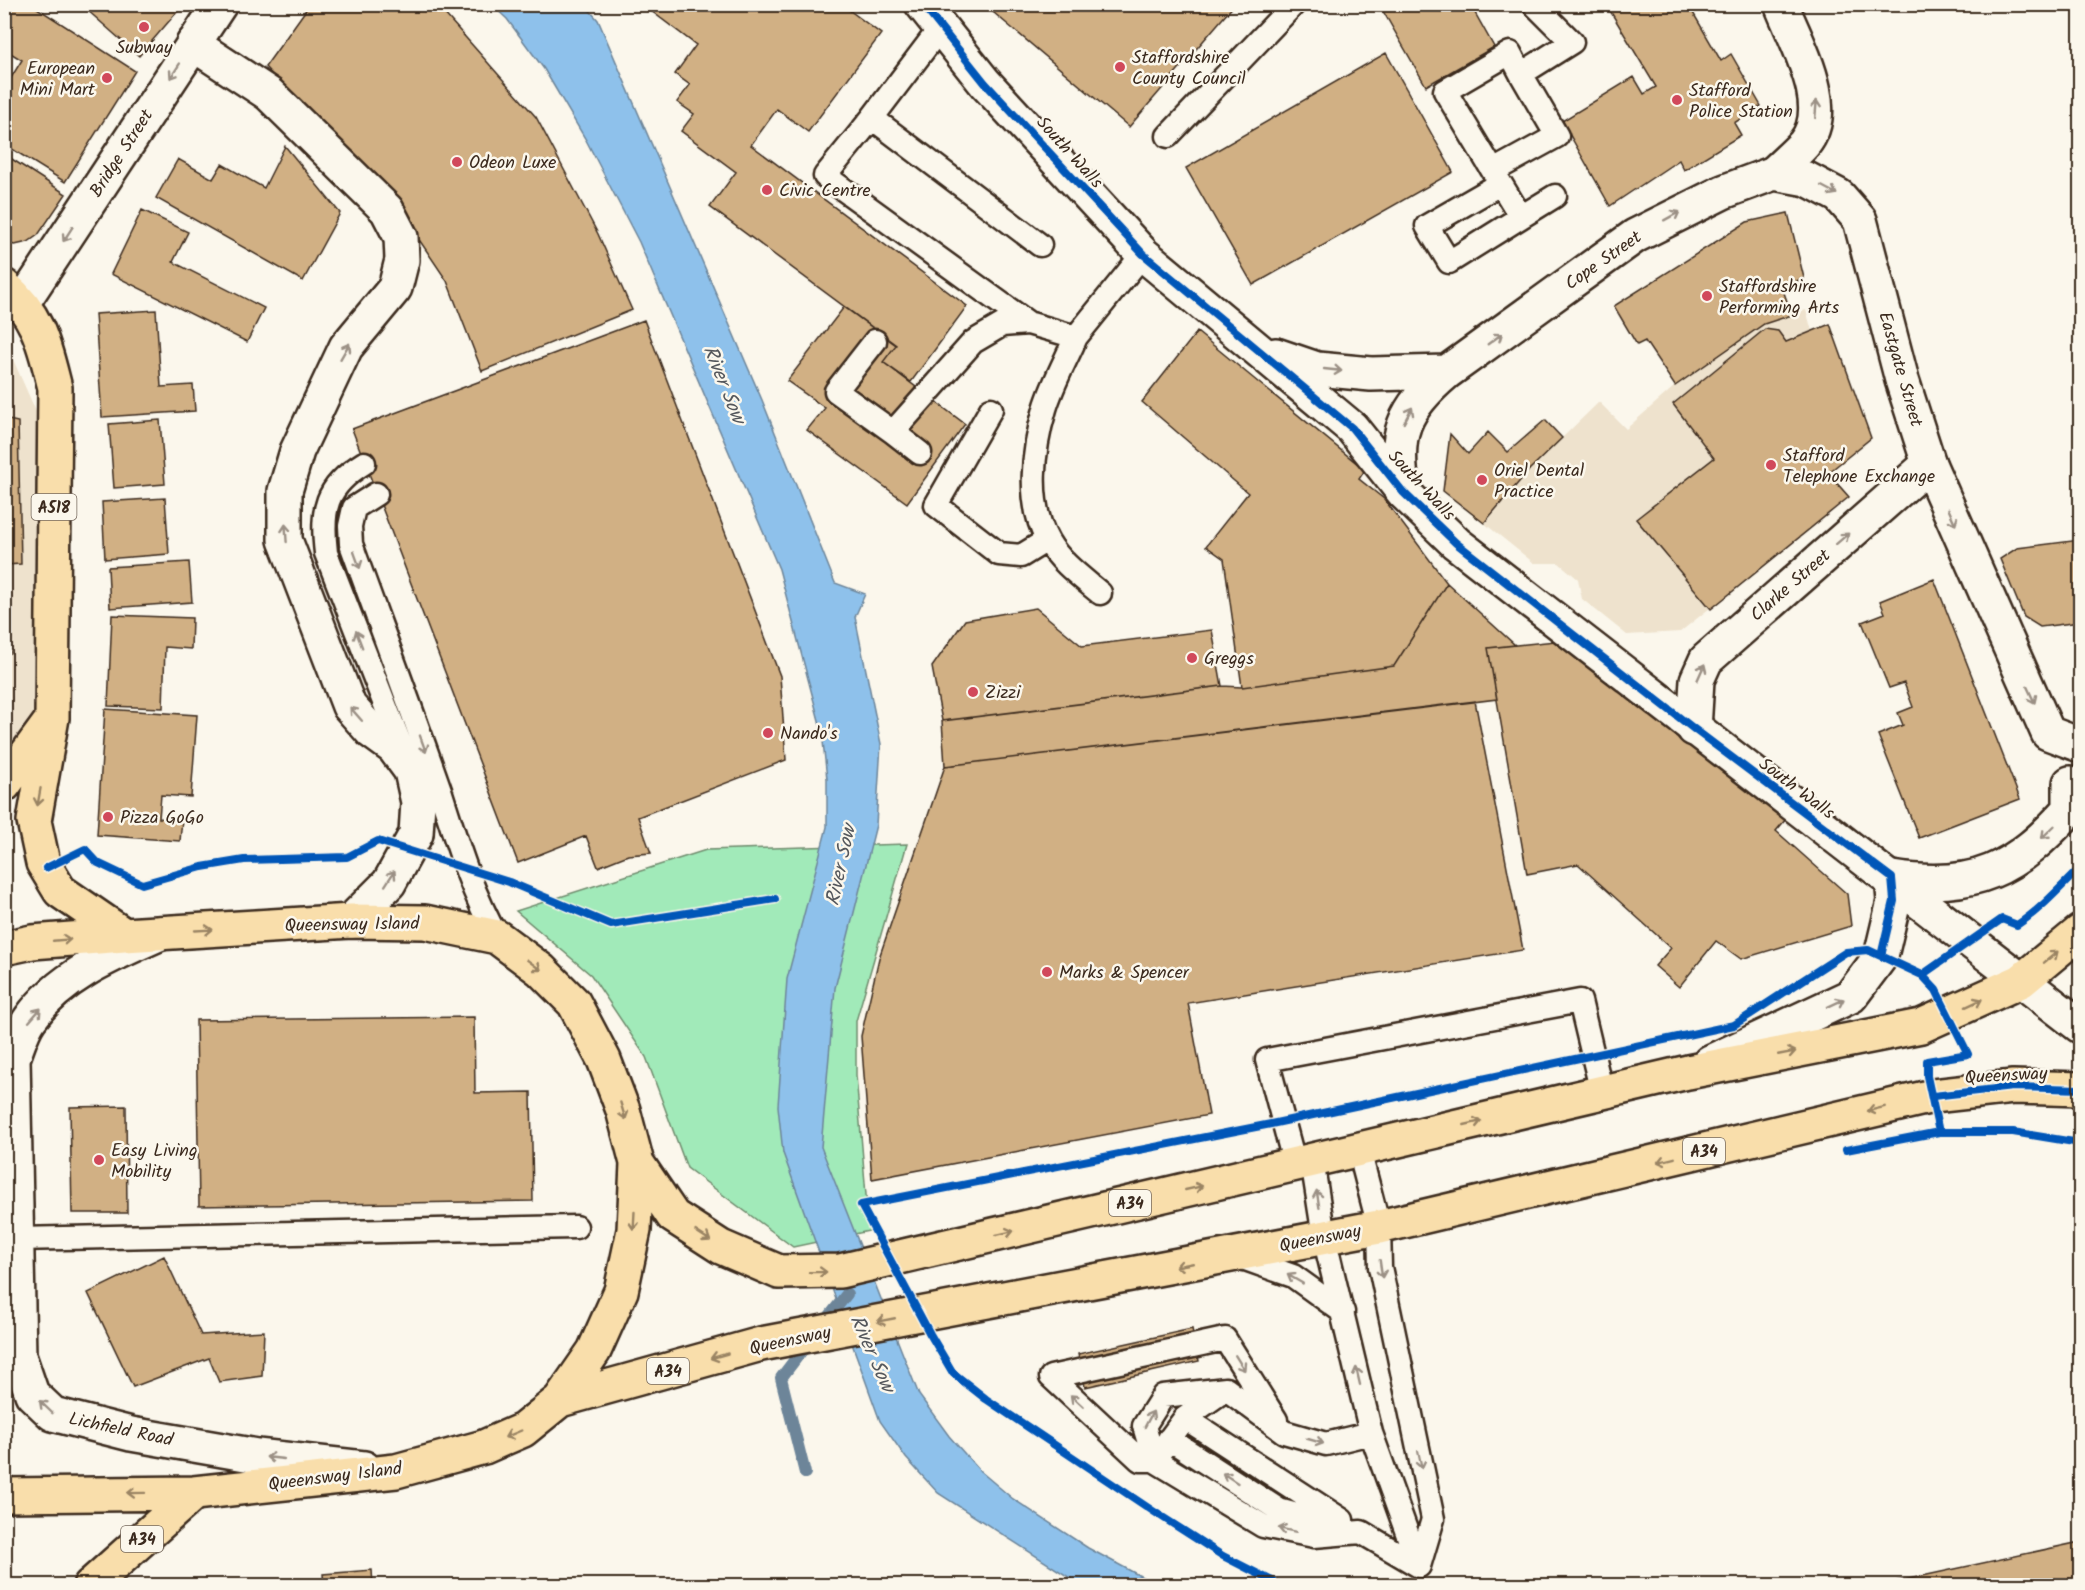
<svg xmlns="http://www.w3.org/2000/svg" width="2085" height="1590" viewBox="0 0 2085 1590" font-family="Kalam,sans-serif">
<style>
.built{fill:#eee2cd}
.green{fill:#a1eab9;stroke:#6e8a6c;stroke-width:1.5}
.water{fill:#8ec1eb;stroke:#6d8599;stroke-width:1.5}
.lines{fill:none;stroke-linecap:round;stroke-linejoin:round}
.stream{stroke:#6d8599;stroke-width:12}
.building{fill:#d1b084;stroke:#3b2a1e;stroke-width:1.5}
.service-casing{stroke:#3b2a1e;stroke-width:27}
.minor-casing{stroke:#3b2a1e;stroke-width:38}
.tertiary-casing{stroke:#3b2a1e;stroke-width:38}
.trunk-casing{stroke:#3b2a1e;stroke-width:38}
.service{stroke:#fbf7ec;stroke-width:22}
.minor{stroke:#fbf7ec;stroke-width:33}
.tertiary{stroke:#fbf7ec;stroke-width:33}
.trunk{stroke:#f9deab;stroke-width:33}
.cycleway-casing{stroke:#fbf7ec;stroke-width:11}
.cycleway{stroke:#0057b8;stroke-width:8}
.oneway{stroke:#9b9085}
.oneway2{stroke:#9a8464}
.poi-dot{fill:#d1495b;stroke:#fbf7ec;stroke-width:2}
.labels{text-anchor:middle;stroke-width:5;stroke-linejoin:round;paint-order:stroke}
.shield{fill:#fbf7ec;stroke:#75685c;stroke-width:1.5}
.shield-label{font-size:16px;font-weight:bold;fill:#3b2a1e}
.poi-label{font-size:18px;fill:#3b2a1e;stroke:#fbf7ec;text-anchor:start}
.street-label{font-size:18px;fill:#3b2a1e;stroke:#fbf7ec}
.water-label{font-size:20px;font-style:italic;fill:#54575c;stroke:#fbf7ec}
</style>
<rect width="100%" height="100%" fill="#fbf7ec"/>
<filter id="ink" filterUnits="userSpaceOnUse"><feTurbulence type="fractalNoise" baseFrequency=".0167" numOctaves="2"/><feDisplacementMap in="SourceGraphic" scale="12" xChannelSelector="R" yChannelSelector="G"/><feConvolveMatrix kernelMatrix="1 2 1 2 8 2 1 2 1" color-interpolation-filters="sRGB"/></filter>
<g filter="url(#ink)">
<path class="built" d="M 1806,310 L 1812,331 L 1830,324 L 1871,438 L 1829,472 L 1849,497 L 1680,632 L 1627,635 L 1582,599 L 1578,579 L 1559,563 L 1534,563 L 1484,523 L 1530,469 L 1599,402 L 1626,429 L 1675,386 L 1764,324 Z
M 4,339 L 38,416 L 35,716 L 4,759 Z"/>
<path class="green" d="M 907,844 L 856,1021 L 856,1075 L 869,1231 L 793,1247 L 687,1168 L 646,1057 L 591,975 L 516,911 L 706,850 Z"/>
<path class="water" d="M 492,5 L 585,5 L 598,20 L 762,400 L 835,583 L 865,594 L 855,617 L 881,744 L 876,825 L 835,988 L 821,1147 L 919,1395 L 949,1436 L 980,1471 L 1013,1499 L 1088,1548 L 1157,1585 L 1081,1585 L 938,1493 L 906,1458 L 880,1421 L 783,1153 L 778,1106 L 787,979 L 827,827 L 827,779 L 822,732 L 779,569 L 639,242 L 586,140 L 544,69 L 507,19 Z"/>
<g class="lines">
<path class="stream" d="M 821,1327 L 847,1294
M 805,1473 L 781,1378 L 810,1340"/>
</g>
<path class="building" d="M 4,4 L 31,4 L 135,71 L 65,182 L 4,144 L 4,89 L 22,60 L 4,49 Z
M 90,4 L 134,4 L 139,9 L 143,4 L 184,4 L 139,56 L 86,9 Z
M 310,4 L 436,4 L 536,117 L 598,234 L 632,310 L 482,371 L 447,281 L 397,207 L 265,67 Z
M 642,4 L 841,4 L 881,34 L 808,132 L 777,109 L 751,145 L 967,306 L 911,382 L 883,362 L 896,345 L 710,207 L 736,172 L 681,131 L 694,114 L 677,102 L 690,85 L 675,74 L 696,45 Z
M 988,4 L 1235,4 L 1129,127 L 987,7 Z
M 1379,4 L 1470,4 L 1494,47 L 1426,86 Z
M 1606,4 L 1688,4 L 1721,61 L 1731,54 L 1761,106 L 1734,123 L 1741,135 L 1684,170 L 1679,160 L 1610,206 L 1562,121 L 1634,77 L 1644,94 L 1656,87 Z
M 1386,53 L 1453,172 L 1253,285 L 1186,168 Z
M 285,146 L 340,213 L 303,281 L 156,198 L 178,159 L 213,179 L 222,164 L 264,188 Z
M 4,154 L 66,194 L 38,235 L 28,242 L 15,245 L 4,243 Z
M 142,210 L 188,232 L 173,262 L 264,308 L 247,342 L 111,274 Z
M 1788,213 L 1804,278 L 1782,287 L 1789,307 L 1795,306 L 1798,313 L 1764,324 L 1675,386 L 1645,341 L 1637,345 L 1614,306 L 1747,222 Z
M 844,307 L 896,345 L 883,362 L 965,424 L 907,503 L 807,430 L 825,408 L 787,381 Z
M 156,310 L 161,387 L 193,385 L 195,411 L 102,417 L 95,314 Z
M 644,320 L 780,676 L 786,760 L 638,817 L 651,853 L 628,855 L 598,867 L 586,836 L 518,863 L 352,429 Z
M 1830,324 L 1871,438 L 1828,473 L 1849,497 L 1711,609 L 1636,519 L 1714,458 L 1673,404 L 1765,329 L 1778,331 L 1786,342 Z
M 1197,332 L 1365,470 L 1359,479 L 1384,499 L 1447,583 L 1394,666 L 1242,687 L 1224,559 L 1206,546 L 1248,493 L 1142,402 Z
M 4,419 L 18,422 L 21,564 L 5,565 L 10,653 L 4,653 Z
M 160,420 L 165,484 L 114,488 L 109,424 Z
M 1545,420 L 1562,438 L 1530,469 L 1484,523 L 1443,491 L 1450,434 L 1468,454 L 1488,432 L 1508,452 Z
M 165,498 L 169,554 L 105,559 L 102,502 Z
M 2080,540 L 2080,622 L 2040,627 L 2024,617 L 2000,559 L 2017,548 Z
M 189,562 L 192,602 L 110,608 L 108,567 Z
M 1934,579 L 2020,799 L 1919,838 L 1878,735 L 1903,725 L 1898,713 L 1913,707 L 1904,683 L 1889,688 L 1862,622 L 1885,613 L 1880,601 Z
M 1447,583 L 1515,645 L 1488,648 L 1497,699 L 945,766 L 942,721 L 1222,686 L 1242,687 L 1394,666 Z
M 1036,608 L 1082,646 L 1212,630 L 1222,686 L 942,721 L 932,667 L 965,620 Z
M 112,615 L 192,618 L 191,649 L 165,647 L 163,708 L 108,706 Z
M 1565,640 L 1786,819 L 1776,831 L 1847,894 L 1851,926 L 1741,959 L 1716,941 L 1679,987 L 1655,966 L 1671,948 L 1578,864 L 1527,874 L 1488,648 Z
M 1475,701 L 1523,950 L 1188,1003 L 1209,1115 L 872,1179 L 861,1036 L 879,958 L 945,766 Z
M 105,709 L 197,715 L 191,797 L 161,795 L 159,818 L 182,819 L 180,841 L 97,835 Z
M 474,1017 L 475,1093 L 531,1092 L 533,1201 L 199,1206 L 196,1020 Z
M 126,1106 L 127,1213 L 72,1213 L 70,1107 Z
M 164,1256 L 201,1335 L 264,1331 L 262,1376 L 219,1382 L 209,1358 L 133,1387 L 88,1293 Z
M 1192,1329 L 1199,1361 L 1085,1387 L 1078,1354 Z
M 2080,1542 L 2080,1586 L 1876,1586 Z
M 372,1570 L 373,1586 L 324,1586 L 323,1574 Z"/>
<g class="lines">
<defs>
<path id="service" d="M 941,27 L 872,118 L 1040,245
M 872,118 L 825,176 L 1028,323 L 1076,337 L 1143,254
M 1168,136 L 1294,4
M 1493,171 L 1445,91 L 1510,53 L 1521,74
M 1500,184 L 1427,226 L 1449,262 L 1521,217 L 1493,171 L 1557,136 L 1521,74 L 1572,42 L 1534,4
M 1521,217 L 1555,196
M 1076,337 C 1066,360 1052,385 1045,409 C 1033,449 1026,503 1048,541 C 1060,562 1081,577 1100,593
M 875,341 L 836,391 L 893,432 L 973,342 L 1002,325 L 1028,323
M 991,409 L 936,505 L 999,554 L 1021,556 L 1047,540
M 893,432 L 920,453
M 364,463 C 325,487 321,509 326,553 L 405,756
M 376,494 L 354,508 L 350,526 L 351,544 C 381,627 412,710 441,793 C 457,843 471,891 497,937
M 1359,1150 L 1379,1227 L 1380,1267 L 1433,1519 L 1419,1566
M 1312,1160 L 1324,1237 L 1371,1433 L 1419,1566
M 1295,1165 L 1267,1060 L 1580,1001 L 1602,1093
M 17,1239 L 576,1227
M 1234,1255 L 1293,1276 L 1343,1312
M 1225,1390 L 1185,1418 L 1154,1460 L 1140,1460 L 1051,1377 L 1225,1339 L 1276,1420
M 1185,1418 L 1342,1520
M 1371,1433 L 1326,1444 L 1284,1432 L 1226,1389 L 1163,1396 L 1144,1426 L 1154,1460 L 1263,1526 L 1314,1536 L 1361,1532 L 1419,1566
M 1169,1439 L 1279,1510 L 1345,1528"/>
<path id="minor" d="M 193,44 L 269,94 L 387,210 L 401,237 L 402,260 L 395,288 L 346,347 L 297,451 L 285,491 L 285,540 L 349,706 L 372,732 L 394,748 L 411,771 L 418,802 L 416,834 L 389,883 L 351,921
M 1774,173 C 1784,163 1795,154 1804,144 C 1835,107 1796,43 1781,4
M 1694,729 L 1697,680 L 1706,660 L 1929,464
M 161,933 C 114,954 61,975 30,1019 C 22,1030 18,1046 13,1058 L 19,1356 L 32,1394 L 53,1414 L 131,1434 L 257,1456 L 364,1468
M 1710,1062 L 1851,996 L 1881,956 L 1894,901 L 1892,878 C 1975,891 2015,870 2070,809 L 2070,783"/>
<path id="tertiary" d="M 922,4 L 985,83 L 1143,254 L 1352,428 L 1403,492 L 1456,543 L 2080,1026
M 23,302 L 220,4
M 1276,355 L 1317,369 L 1371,374 L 1447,372
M 1403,492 C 1393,434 1402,410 1447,372 L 1635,236 L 1723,192 L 1774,173 L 1807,179 L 1839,196 L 1860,220 L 1902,380 L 1929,464 L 2048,733 L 2080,745"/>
<path id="trunk" d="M 4,286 C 39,316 44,345 55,388 L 52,718 L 34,821 L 43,863 L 60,891 L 124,935
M 4,785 L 48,725
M 4,948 L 32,942 L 124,935 L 351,921 L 425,922 L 497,937 L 541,970 L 574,1003 L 604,1060 L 623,1110 L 637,1163 L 634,1230 L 621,1291 L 594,1351 L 560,1400 L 523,1430 L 484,1447 L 396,1471 L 194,1493 L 4,1495
M 637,1163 L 673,1216 L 721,1247 L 779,1272 L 840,1271 L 1688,1072 L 1921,1026 L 2021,981 L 2080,932
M 560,1400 L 761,1344 L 1379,1227 L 1933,1096 L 2013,1087 L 2080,1089
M 90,1586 L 194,1493"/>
</defs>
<use href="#service" class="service-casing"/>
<use href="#minor" class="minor-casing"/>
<use href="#tertiary" class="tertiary-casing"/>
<use href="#trunk" class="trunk-casing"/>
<use href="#service" class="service"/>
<use href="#minor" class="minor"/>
<use href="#tertiary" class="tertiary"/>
<use href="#trunk" class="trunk"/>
<defs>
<path id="cycleway" d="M 922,4 L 985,83 L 1143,254 L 1352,428 L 1403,492 L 1456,543 L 1694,729 L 1892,878 L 1894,901 L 1881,956
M 46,868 L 85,849 L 98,863 L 142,884 L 202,867 L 244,860 L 347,857 L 378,841 L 509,882 L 611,925 L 775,899
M 1922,975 L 1936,990 L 1968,1054 L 1927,1061 L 1927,1076 L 1939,1132
M 1933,1096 L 2013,1087 L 2080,1089
M 1846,1150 L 1939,1132 L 2013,1132 L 2080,1143
M 1282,1586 L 1223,1556 L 1153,1511 L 986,1399 L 953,1373 L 930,1334 L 861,1205 L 1271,1124 L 1734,1025 L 1846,952 L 1868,950 L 1922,975 L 2002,919 L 2017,925 C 2041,909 2060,888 2080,868"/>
</defs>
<use href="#cycleway" class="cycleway-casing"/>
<use href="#cycleway" class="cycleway"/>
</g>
<defs><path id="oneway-shaft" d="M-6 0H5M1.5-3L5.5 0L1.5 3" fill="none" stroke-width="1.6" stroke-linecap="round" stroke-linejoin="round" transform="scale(1.5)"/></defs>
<g class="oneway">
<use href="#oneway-shaft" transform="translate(175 71) rotate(123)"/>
<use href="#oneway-shaft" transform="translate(1816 109) rotate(-85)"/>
<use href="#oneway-shaft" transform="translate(1829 190) rotate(28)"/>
<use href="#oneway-shaft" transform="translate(1672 216) rotate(-29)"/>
<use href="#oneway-shaft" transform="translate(68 234) rotate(123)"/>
<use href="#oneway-shaft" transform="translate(1495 339) rotate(-36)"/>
<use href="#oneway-shaft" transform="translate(345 351) rotate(-60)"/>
<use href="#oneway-shaft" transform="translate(1333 370) rotate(6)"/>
<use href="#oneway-shaft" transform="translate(1408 415) rotate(-62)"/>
<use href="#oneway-shaft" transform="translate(1952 517) rotate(66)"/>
<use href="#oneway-shaft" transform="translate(286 533) rotate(-94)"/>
<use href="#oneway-shaft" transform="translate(1842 539) rotate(-41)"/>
<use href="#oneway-shaft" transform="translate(357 560) rotate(70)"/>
<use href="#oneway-shaft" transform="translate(359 639) rotate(-111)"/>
<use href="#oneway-shaft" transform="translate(1701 672) rotate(-66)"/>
<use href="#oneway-shaft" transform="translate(2031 695) rotate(65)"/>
<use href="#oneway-shaft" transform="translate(356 714) rotate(-131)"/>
<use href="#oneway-shaft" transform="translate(423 744) rotate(70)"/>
<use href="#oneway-shaft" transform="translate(2048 832) rotate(136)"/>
<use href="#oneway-shaft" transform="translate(390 878) rotate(-57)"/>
<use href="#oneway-shaft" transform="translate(1836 1003) rotate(-25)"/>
<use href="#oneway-shaft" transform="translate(35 1015) rotate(-49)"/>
<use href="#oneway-shaft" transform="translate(1318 1199) rotate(-99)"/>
<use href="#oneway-shaft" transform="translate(1381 1269) rotate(82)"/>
<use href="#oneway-shaft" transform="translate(1295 1279) rotate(-150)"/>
<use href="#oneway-shaft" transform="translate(1240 1363) rotate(58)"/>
<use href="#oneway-shaft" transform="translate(1358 1376) rotate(-103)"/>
<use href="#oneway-shaft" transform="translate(1077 1401) rotate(-137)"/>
<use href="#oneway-shaft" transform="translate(46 1407) rotate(-136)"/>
<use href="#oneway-shaft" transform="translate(1149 1419) rotate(-62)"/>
<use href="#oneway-shaft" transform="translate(1315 1441) rotate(16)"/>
<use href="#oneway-shaft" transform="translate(275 1458) rotate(-174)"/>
<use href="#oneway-shaft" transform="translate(1420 1460) rotate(78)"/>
<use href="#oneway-shaft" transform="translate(1230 1478) rotate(-147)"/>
<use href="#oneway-shaft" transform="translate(1287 1530) rotate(-168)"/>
</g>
<g class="oneway2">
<use href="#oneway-shaft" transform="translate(39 797) rotate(100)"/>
<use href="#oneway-shaft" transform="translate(204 930) rotate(-3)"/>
<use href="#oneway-shaft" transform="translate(62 940) rotate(-5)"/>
<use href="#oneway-shaft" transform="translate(2051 957) rotate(-39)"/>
<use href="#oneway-shaft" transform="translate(534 965) rotate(37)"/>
<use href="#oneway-shaft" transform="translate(1974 1003) rotate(-25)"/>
<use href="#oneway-shaft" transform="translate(1787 1053) rotate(-11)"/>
<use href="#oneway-shaft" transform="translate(1876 1109) rotate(166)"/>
<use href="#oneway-shaft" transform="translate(623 1111) rotate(73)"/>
<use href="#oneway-shaft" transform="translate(1473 1123) rotate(-13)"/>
<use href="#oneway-shaft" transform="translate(1666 1160) rotate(166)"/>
<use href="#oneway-shaft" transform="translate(1194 1188) rotate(-13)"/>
<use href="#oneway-shaft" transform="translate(634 1221) rotate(93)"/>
<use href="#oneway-shaft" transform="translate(1005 1233) rotate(-13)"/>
<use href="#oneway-shaft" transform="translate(703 1236) rotate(33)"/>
<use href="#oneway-shaft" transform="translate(1184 1265) rotate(169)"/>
<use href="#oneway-shaft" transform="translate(818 1272) rotate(-1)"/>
<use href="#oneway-shaft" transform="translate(886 1320) rotate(169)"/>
<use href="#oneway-shaft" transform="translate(719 1356) rotate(164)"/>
<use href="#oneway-shaft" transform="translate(513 1434) rotate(157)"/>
<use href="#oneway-shaft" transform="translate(136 1493) rotate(179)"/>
</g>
</g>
<g class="poi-dot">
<circle cx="144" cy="27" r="6"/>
<circle cx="1120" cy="67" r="6"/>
<circle cx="107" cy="78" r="6"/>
<circle cx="1677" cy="100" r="6"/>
<circle cx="457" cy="162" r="6"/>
<circle cx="767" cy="190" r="6"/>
<circle cx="1707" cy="296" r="6"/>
<circle cx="1771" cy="465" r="6"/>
<circle cx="1482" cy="480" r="6"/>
<circle cx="1192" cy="658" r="6"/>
<circle cx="973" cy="692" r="6"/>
<circle cx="768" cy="733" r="6"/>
<circle cx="108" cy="817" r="6"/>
<circle cx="1047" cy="972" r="6"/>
<circle cx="99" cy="1160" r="6"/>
</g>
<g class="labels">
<g class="shield">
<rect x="31.5" y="494" width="45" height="26" rx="4.5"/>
<rect x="1683" y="1138" width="42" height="26" rx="4.5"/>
<rect x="1109" y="1190" width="42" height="26" rx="4.5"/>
<rect x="647" y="1358" width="42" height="26" rx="4.5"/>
<rect x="121" y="1526" width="42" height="26" rx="4.5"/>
</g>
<g class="shield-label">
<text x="54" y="513">A518</text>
<text x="1704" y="1157">A34</text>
<text x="1130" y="1209">A34</text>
<text x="668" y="1377">A34</text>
<text x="142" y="1545">A34</text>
</g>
<g class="poi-label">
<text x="144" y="53" text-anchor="middle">Subway</text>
<text x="1132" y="63">Staffordshire<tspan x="1132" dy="21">County Council</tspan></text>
<text x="95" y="74" text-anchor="end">European<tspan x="95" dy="21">Mini Mart</tspan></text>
<text x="1689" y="96">Stafford<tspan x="1689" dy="21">Police Station</tspan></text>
<text x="469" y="168">Odeon Luxe</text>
<text x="779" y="196">Civic Centre</text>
<text x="1719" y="292">Staffordshire<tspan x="1719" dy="21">Performing Arts</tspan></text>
<text x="1783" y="461">Stafford<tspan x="1783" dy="21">Telephone Exchange</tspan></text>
<text x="1494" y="476">Oriel Dental<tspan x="1494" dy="21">Practice</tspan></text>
<text x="1204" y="664">Greggs</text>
<text x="985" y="698">Zizzi</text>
<text x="780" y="739">Nando's</text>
<text x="120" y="823">Pizza GoGo</text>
<text x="1059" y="978">Marks &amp; Spencer</text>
<text x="111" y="1156">Easy Living<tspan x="111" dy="21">Mobility</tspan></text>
</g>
<g class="street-label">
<text transform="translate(1070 152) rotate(48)" y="6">South Walls</text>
<text transform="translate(121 153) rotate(-57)" y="6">Bridge Street</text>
<text transform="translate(1603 260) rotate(-35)" y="6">Cope Street</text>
<text transform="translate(1901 369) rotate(74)" y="6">Eastgate Street</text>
<text transform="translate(1422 485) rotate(47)" y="6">South Walls</text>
<text transform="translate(1790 585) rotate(-41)" y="6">Clarke Street</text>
<text transform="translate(1797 788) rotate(37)" y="6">South Walls</text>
<text transform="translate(352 924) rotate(-1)" y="6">Queensway Island</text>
<text transform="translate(2006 1075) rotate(-3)" y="6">Queensway</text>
<text transform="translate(1320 1238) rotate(-11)" y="6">Queensway</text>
<text transform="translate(790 1340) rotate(-12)" y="6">Queensway</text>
<text transform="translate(121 1429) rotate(12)" y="6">Lichfield Road</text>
<text transform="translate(335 1476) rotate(-7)" y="6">Queensway Island</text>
</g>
<g class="water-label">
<text transform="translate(725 384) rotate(68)" y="7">River Sow</text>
<text transform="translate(840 865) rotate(-78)" y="7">River Sow</text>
<text transform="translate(873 1353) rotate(66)" y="7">River Sow</text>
</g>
</g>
<rect width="2085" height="1590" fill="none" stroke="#fbf7ec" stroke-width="24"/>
<rect x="12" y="12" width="2061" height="1566" fill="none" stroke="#3b2a1e" stroke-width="2" filter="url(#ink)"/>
</svg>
